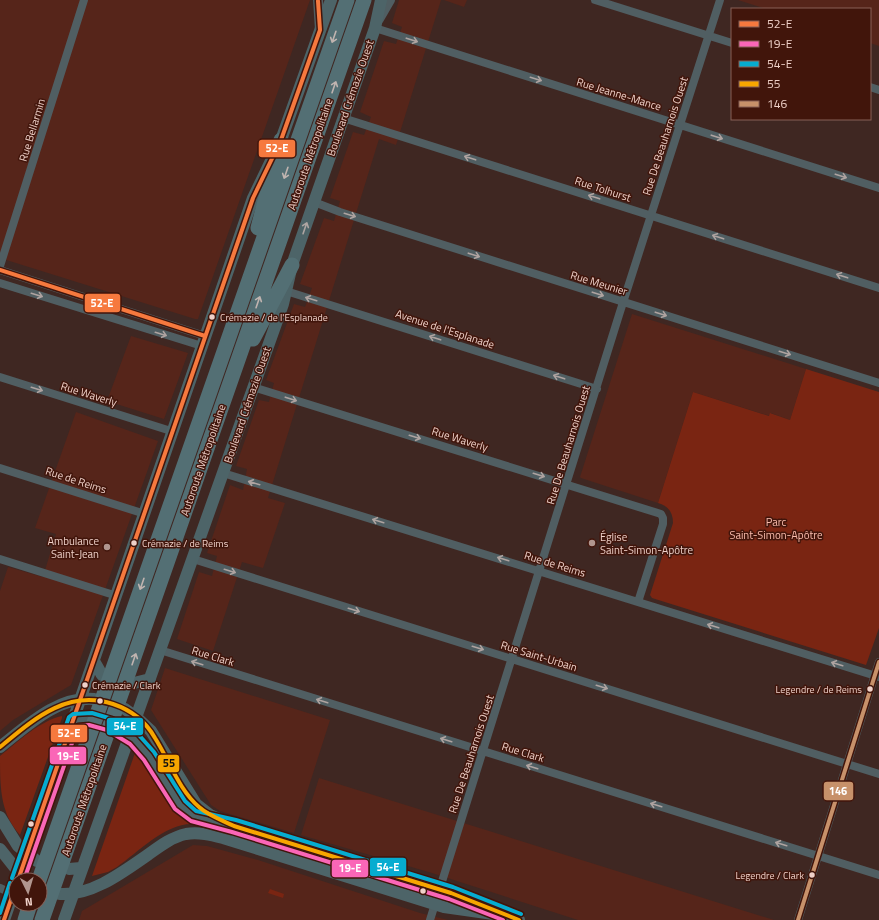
<svg xmlns="http://www.w3.org/2000/svg" width="879" height="920" viewBox="0 0 879 920" font-family="'Titillium Web',sans-serif">
<style>
.built{fill:#56251a}
.green{fill:#7a2512}
.lines{fill:none;stroke-linecap:round;stroke-linejoin:round}
.secondary-tunnel{stroke:#59403b;stroke-width:12;stroke-dasharray:12 6;stroke-linecap:butt}
.minor{stroke:#505e62;stroke-width:8}
.tertiary{stroke:#505e62;stroke-width:10}
.secondary{stroke:#4d6468;stroke-width:12}
.motorway{stroke:#536f74;stroke-width:15}
.bus-1-casing{stroke:#41150b;stroke-width:7}
.bus-2-casing{stroke:#41150b;stroke-width:7}
.bus-3-casing{stroke:#41150b;stroke-width:7}
.bus-4-casing{stroke:#41150b;stroke-width:7}
.bus-5-casing{stroke:#41150b;stroke-width:7}
.bus-1{stroke:#f6793e;stroke-width:4}
.bus-2{stroke:#fa66b7;stroke-width:4}
.bus-3{stroke:#06acd0;stroke-width:4}
.bus-4{stroke:#f7a600;stroke-width:4}
.bus-5{stroke:#c7916a;stroke-width:4}
.oneway{stroke:#c0b4b0}
.oneway2{stroke:#afa3a0}
.oneway3{stroke:#aea5a2}
.bus-dot{fill:#efd1c9;stroke:#41150b;stroke-width:1.5}
.poi-dot{fill:#b1968f;stroke:#41150b;stroke-width:1.5}
.labels{text-anchor:middle;stroke-width:3;stroke-linejoin:round;paint-order:stroke}
.bus-label{font-size:10px;fill:#efd1c9;stroke:#41150b;text-anchor:start}
.street-label{font-size:11px;fill:#efd1c9;stroke:#41150b}
.park-label{font-size:11px;fill:#fbbcad;stroke:#41150b}
.poi-label{font-size:11px;fill:#efd1c9;stroke:#41150b;text-anchor:start}
.line-badge{stroke:#41150b;stroke-width:1.5}
.badge-label{font-size:11px;text-anchor:middle;font-weight:bold;fill:#fff}
.pale-badge-label{font-size:11px;text-anchor:middle;font-weight:bold;fill:#111}
</style>
<rect width="100%" height="100%" fill="#3f2722"/>
<path class="built" d="M 0,0 L 310,0 L 198,319 L 195,319 L 0,258 Z
M 399,0 L 441,0 L 396,145 L 379,139 L 268,498 L 285,503 L 263,568 L 242,562 L 213,651 L 177,639 L 199,572 L 212,576 L 217,556 L 207,553 L 230,485 L 243,490 L 247,469 L 236,466 L 259,400 L 269,402 L 274,383 L 266,380 L 294,304 L 305,307 L 312,288 L 300,284 L 324,218 L 334,221 L 340,201 L 330,198 L 353,132 L 364,135 L 371,117 L 360,112 L 384,41 L 396,44 L 402,27 L 392,23 Z
M 444,0 L 467,0 L 464,7 Z
M 738,0 L 879,0 L 879,46 L 870,43 L 870,9 L 766,9 Z
M 632,314 L 806,369 L 790,420 L 771,413 L 770,416 L 693,392 L 658,503 L 581,478 L 580,477 Z
M 131,336 L 188,353 L 164,419 L 107,401 Z
M 76,412 L 158,441 L 71,685 L 13,720 L 0,731 L 0,591 L 8,567 L 43,577 L 56,534 L 35,528 Z
M 165,668 L 330,720 L 294,833 L 220,811 L 211,805 L 151,710 Z
M 319,778 L 774,920 L 578,920 L 432,873 L 301,835 Z
M 193,845 L 207,846 L 258,860 L 420,913 L 448,920 L 79,920 L 82,911 Z"/>
<path class="green" d="M 806,369 L 879,392 L 879,628 L 866,665 L 652,598 L 650,595 L 673,523 C 673,512 668,506 658,503 L 693,392 L 769,416 L 770,413 L 790,420 Z
M 62,716 L 62,718 L 20,835 C 0,813 0,787 0,756 C 18,742 39,721 62,716 Z
M 136,750 L 198,822 L 304,854 L 303,856 L 200,825 C 170,818 140,851 117,867 L 108,872 L 92,876 Z
M 355,870 L 426,892 L 425,894 L 354,872 Z
M 270,889 L 284,894 L 283,898 L 268,893 Z"/>
<g class="lines">
<path class="secondary-tunnel" d="M 40,888 L 60,894"/>
<path class="minor" d="M 595,0 L 732,43
M 375,28 L 879,188
M 870,87 L 879,90
M 343,118 L 879,288
M 314,202 L 340,212 L 879,383
M 0,266 L 84,0
M 0,270 L 205,336
M 0,283 L 202,346
M 286,291 L 597,389
M 0,377 L 171,431
M 253,387 L 661,514 L 663,518 L 663,524 L 638,602
M 0,468 L 145,514
M 223,473 L 879,677
M 0,559 L 117,596
M 193,559 L 879,774
M 160,650 L 879,875
M 0,888 L 13,894
M 430,920 L 619,315 L 720,0
M 798,920 L 879,662"/>
<path class="tertiary" d="M 318,0 L 320,30
M 379,19 L 390,0"/>
<path class="secondary" d="M 94,661 L 102,675
M 134,683 L 150,679
M 125,709 L 136,717 L 151,731 L 196,804 L 210,815 L 234,826 L 451,893 L 519,920
M 74,720 L 87,719
M 118,728 C 154,750 158,782 184,809 L 193,816 L 213,821
M 0,747 C 27,726 57,696 94,699
M 0,817 L 18,846 L 37,861
M 0,849 L 16,869 L 27,880
M 69,869 L 81,868
M 18,880 L 253,198 L 281,140 L 331,0
M 60,894 C 92,896 123,872 149,854 C 160,846 172,837 186,834 C 199,832 211,835 223,838 L 444,907 L 507,916
M 4,920 L 16,885
M 64,920 L 283,304 L 292,265 L 375,28 L 381,0"/>
<path class="motorway" d="M 258,228 L 281,140
M 253,339 L 292,265
M 39,880 L 347,0
M 25,920 L 30,904
M 42,920 L 364,0"/>
<defs>
<path id="bus-1" d="M 0,270 L 205,336
M 18,880 L 253,198 L 281,140 L 320,30 L 318,1
M 4,920 L 16,885"/>
<path id="bus-2" d="M 24,880 L 78,726 L 89,725 L 107,730 L 130,744 L 144,760 L 175,809 L 191,821 L 232,832 L 449,899 L 503,920"/>
<path id="bus-3" d="M 12,878 L 69,717 L 73,714 L 92,713 L 112,719 L 138,734 L 154,752 L 185,801 L 196,811 L 236,820 L 453,887 L 521,914
M 0,913 L 10,883"/>
<path id="bus-4" d="M 0,747 C 34,719 67,689 113,704 C 131,710 146,722 155,738 C 169,760 179,790 199,807 C 209,816 222,820 234,826 L 451,893 L 519,920"/>
<path id="bus-5" d="M 798,920 L 879,662"/>
</defs>
<use href="#bus-1" class="bus-1-casing"/>
<use href="#bus-2" class="bus-2-casing"/>
<use href="#bus-3" class="bus-3-casing"/>
<use href="#bus-4" class="bus-4-casing"/>
<use href="#bus-5" class="bus-5-casing"/>
<use href="#bus-1" class="bus-1"/>
<use href="#bus-2" class="bus-2"/>
<use href="#bus-3" class="bus-3"/>
<use href="#bus-4" class="bus-4"/>
<use href="#bus-5" class="bus-5"/>
</g>
<defs><path id="oneway-shaft" d="M-6 0H5M1.5-3L5.5 0L1.5 3" fill="none" stroke-width="1.6" stroke-linecap="round" stroke-linejoin="round"/></defs>
<g class="oneway">
<use href="#oneway-shaft" transform="translate(334 37) rotate(109)"/>
<use href="#oneway-shaft" transform="translate(334 87) rotate(-71)"/>
<use href="#oneway-shaft" transform="translate(286 173) rotate(109)"/>
<use href="#oneway-shaft" transform="translate(258 302) rotate(-71)"/>
<use href="#oneway-shaft" transform="translate(142 584) rotate(109)"/>
<use href="#oneway-shaft" transform="translate(134 659) rotate(-71)"/>
</g>
<g class="oneway2">
<use href="#oneway-shaft" transform="translate(412 40) rotate(18)"/>
<use href="#oneway-shaft" transform="translate(536 79) rotate(17)"/>
<use href="#oneway-shaft" transform="translate(717 137) rotate(18)"/>
<use href="#oneway-shaft" transform="translate(470 158) rotate(-162)"/>
<use href="#oneway-shaft" transform="translate(841 176) rotate(18)"/>
<use href="#oneway-shaft" transform="translate(594 197) rotate(-162)"/>
<use href="#oneway-shaft" transform="translate(350 215) rotate(17)"/>
<use href="#oneway-shaft" transform="translate(718 237) rotate(-162)"/>
<use href="#oneway-shaft" transform="translate(474 255) rotate(18)"/>
<use href="#oneway-shaft" transform="translate(842 276) rotate(-162)"/>
<use href="#oneway-shaft" transform="translate(598 294) rotate(18)"/>
<use href="#oneway-shaft" transform="translate(37 295) rotate(17)"/>
<use href="#oneway-shaft" transform="translate(311 299) rotate(-163)"/>
<use href="#oneway-shaft" transform="translate(661 314) rotate(18)"/>
<use href="#oneway-shaft" transform="translate(161 334) rotate(17)"/>
<use href="#oneway-shaft" transform="translate(435 338) rotate(-162)"/>
<use href="#oneway-shaft" transform="translate(785 353) rotate(17)"/>
<use href="#oneway-shaft" transform="translate(559 377) rotate(-162)"/>
<use href="#oneway-shaft" transform="translate(37 389) rotate(17)"/>
<use href="#oneway-shaft" transform="translate(291 399) rotate(18)"/>
<use href="#oneway-shaft" transform="translate(415 437) rotate(17)"/>
<use href="#oneway-shaft" transform="translate(539 475) rotate(17)"/>
<use href="#oneway-shaft" transform="translate(254 483) rotate(-164)"/>
<use href="#oneway-shaft" transform="translate(378 521) rotate(-163)"/>
<use href="#oneway-shaft" transform="translate(503 559) rotate(-163)"/>
<use href="#oneway-shaft" transform="translate(230 571) rotate(17)"/>
<use href="#oneway-shaft" transform="translate(354 610) rotate(17)"/>
<use href="#oneway-shaft" transform="translate(713 626) rotate(-163)"/>
<use href="#oneway-shaft" transform="translate(478 648) rotate(17)"/>
<use href="#oneway-shaft" transform="translate(197 663) rotate(-163)"/>
<use href="#oneway-shaft" transform="translate(837 664) rotate(-163)"/>
<use href="#oneway-shaft" transform="translate(602 687) rotate(17)"/>
<use href="#oneway-shaft" transform="translate(322 701) rotate(-163)"/>
<use href="#oneway-shaft" transform="translate(446 740) rotate(-163)"/>
<use href="#oneway-shaft" transform="translate(532 767) rotate(-163)"/>
<use href="#oneway-shaft" transform="translate(656 805) rotate(-163)"/>
<use href="#oneway-shaft" transform="translate(781 844) rotate(-163)"/>
</g>
<use class="oneway3" href="#oneway-shaft" transform="translate(305 228) rotate(-71)"/>
<g class="bus-dot">
<circle cx="212" cy="317" r="3.5"/>
<circle cx="134" cy="543" r="3.5"/>
<circle cx="85" cy="685" r="3.5"/>
<circle cx="870" cy="689" r="3.5"/>
<circle cx="100" cy="701" r="3.5"/>
<circle cx="31" cy="824" r="3.5"/>
<circle cx="812" cy="875" r="3.5"/>
<circle cx="423" cy="891" r="3.5"/>
</g>
<g class="poi-dot">
<circle cx="592" cy="543" r="4"/>
<circle cx="107" cy="547" r="4"/>
</g>
<g class="labels">
<g class="bus-label">
<text x="220" y="321">Crémazie / de l'Esplanade</text>
<text x="142" y="547">Crémazie / de Reims</text>
<text x="92" y="689">Crémazie / Clark</text>
<text x="862" y="693" text-anchor="end">Legendre / de Reims</text>
<text x="804" y="879" text-anchor="end">Legendre / Clark</text>
</g>
<g class="street-label">
<text transform="translate(619 94) rotate(17)" y="4">Rue Jeanne-Mance</text>
<text transform="translate(350 98) rotate(-71)" y="4">Boulevard Crémazie Ouest</text>
<text transform="translate(32 130) rotate(-73)" y="4">Rue Bellarmin</text>
<text transform="translate(665 136) rotate(-72)" y="4">Rue De Beauharnois Ouest</text>
<text transform="translate(310 154) rotate(-71)" y="4">Autoroute Métropolitaine</text>
<text transform="translate(603 189) rotate(18)" y="4">Rue Tolhurst</text>
<text transform="translate(599 283) rotate(17)" y="4">Rue Meunier</text>
<text transform="translate(445 329) rotate(18)" y="4">Avenue de l'Esplanade</text>
<text transform="translate(89 394) rotate(17)" y="4">Rue Waverly</text>
<text transform="translate(247 405) rotate(-71)" y="4">Boulevard Crémazie Ouest</text>
<text transform="translate(460 439) rotate(17)" y="4">Rue Waverly</text>
<text transform="translate(568 445) rotate(-73)" y="4">Rue De Beauharnois Ouest</text>
<text transform="translate(203 460) rotate(-71)" y="4">Autoroute Métropolitaine</text>
<text transform="translate(76 480) rotate(18)" y="4">Rue de Reims</text>
<text transform="translate(555 564) rotate(17)" y="4">Rue de Reims</text>
<text transform="translate(213 656) rotate(17)" y="4">Rue Clark</text>
<text transform="translate(539 656) rotate(17)" y="4">Rue Saint-Urbain</text>
<text transform="translate(523 752) rotate(17)" y="4">Rue Clark</text>
<text transform="translate(471 754) rotate(-72)" y="4">Rue De Beauharnois Ouest</text>
<text transform="translate(84 800) rotate(-71)" y="4">Autoroute Métropolitaine</text>
</g>
<g class="park-label">
<text x="776" y="526">Parc<tspan x="776" dy="13">Saint-Simon-Apôtre</tspan></text>
</g>
<g class="poi-label">
<text x="600" y="541">Église<tspan x="600" dy="13">Saint-Simon-Apôtre</tspan></text>
<text x="99" y="545" text-anchor="end">Ambulance<tspan x="99" dy="13">Saint-Jean</tspan></text>
</g>
</g>
<g class="line-badge">
<rect x="258" y="139" width="38" height="19" rx="4" fill="#f6793e"/>
<rect x="84" y="293" width="37" height="20" rx="4" fill="#f6793e"/>
<rect x="106" y="717" width="38" height="19" rx="4" fill="#06acd0"/>
<rect x="50" y="724" width="38" height="19" rx="4" fill="#f6793e"/>
<rect x="49" y="746" width="38" height="19" rx="4" fill="#fa66b7"/>
<rect x="157" y="754" width="23" height="19" rx="4" fill="#f7a600"/>
<rect x="823" y="781" width="31" height="20" rx="4" fill="#c7916a"/>
<rect x="369" y="857" width="38" height="20" rx="4" fill="#06acd0"/>
<rect x="331" y="859" width="38" height="19" rx="4" fill="#fa66b7"/>
</g>
<g class="badge-label">
<text x="277" y="152">52-E</text>
<text x="102" y="307">52-E</text>
<text x="125" y="730">54-E</text>
<text x="69" y="737">52-E</text>
<text x="68" y="760">19-E</text>
<text x="838" y="795">146</text>
<text x="388" y="871">54-E</text>
<text x="350" y="872">19-E</text>
</g>
<g class="pale-badge-label">
<text x="169" y="767">55</text>
</g>
<rect x="731" y="8" width="140" height="112" fill="#41150b" stroke="#876057"/>
<rect x="739" y="21" width="20" height="6" fill="#f6793e" stroke="#876057"/>
<text x="767" y="28" font-size="12" fill="#efd1c9">52-E</text>
<rect x="739" y="41" width="20" height="6" fill="#fa66b7" stroke="#876057"/>
<text x="767" y="48" font-size="12" fill="#efd1c9">19-E</text>
<rect x="739" y="61" width="20" height="6" fill="#06acd0" stroke="#876057"/>
<text x="767" y="68" font-size="12" fill="#efd1c9">54-E</text>
<rect x="739" y="81" width="20" height="6" fill="#f7a600" stroke="#876057"/>
<text x="767" y="88" font-size="12" fill="#efd1c9">55</text>
<rect x="739" y="101" width="20" height="6" fill="#c7916a" stroke="#876057"/>
<text x="767" y="108" font-size="12" fill="#efd1c9">146</text>
<g transform="translate(28 892) rotate(175)"><circle r="19" fill="#41150b" stroke="#876057"/>
<path d="M0-3L7 15L0 10L-7 15Z" fill="#b1968f"/>
<text y="-6" font-size="11" font-weight="bold" text-anchor="middle" fill="#efd1c9">N</text>
</g>
</svg>
